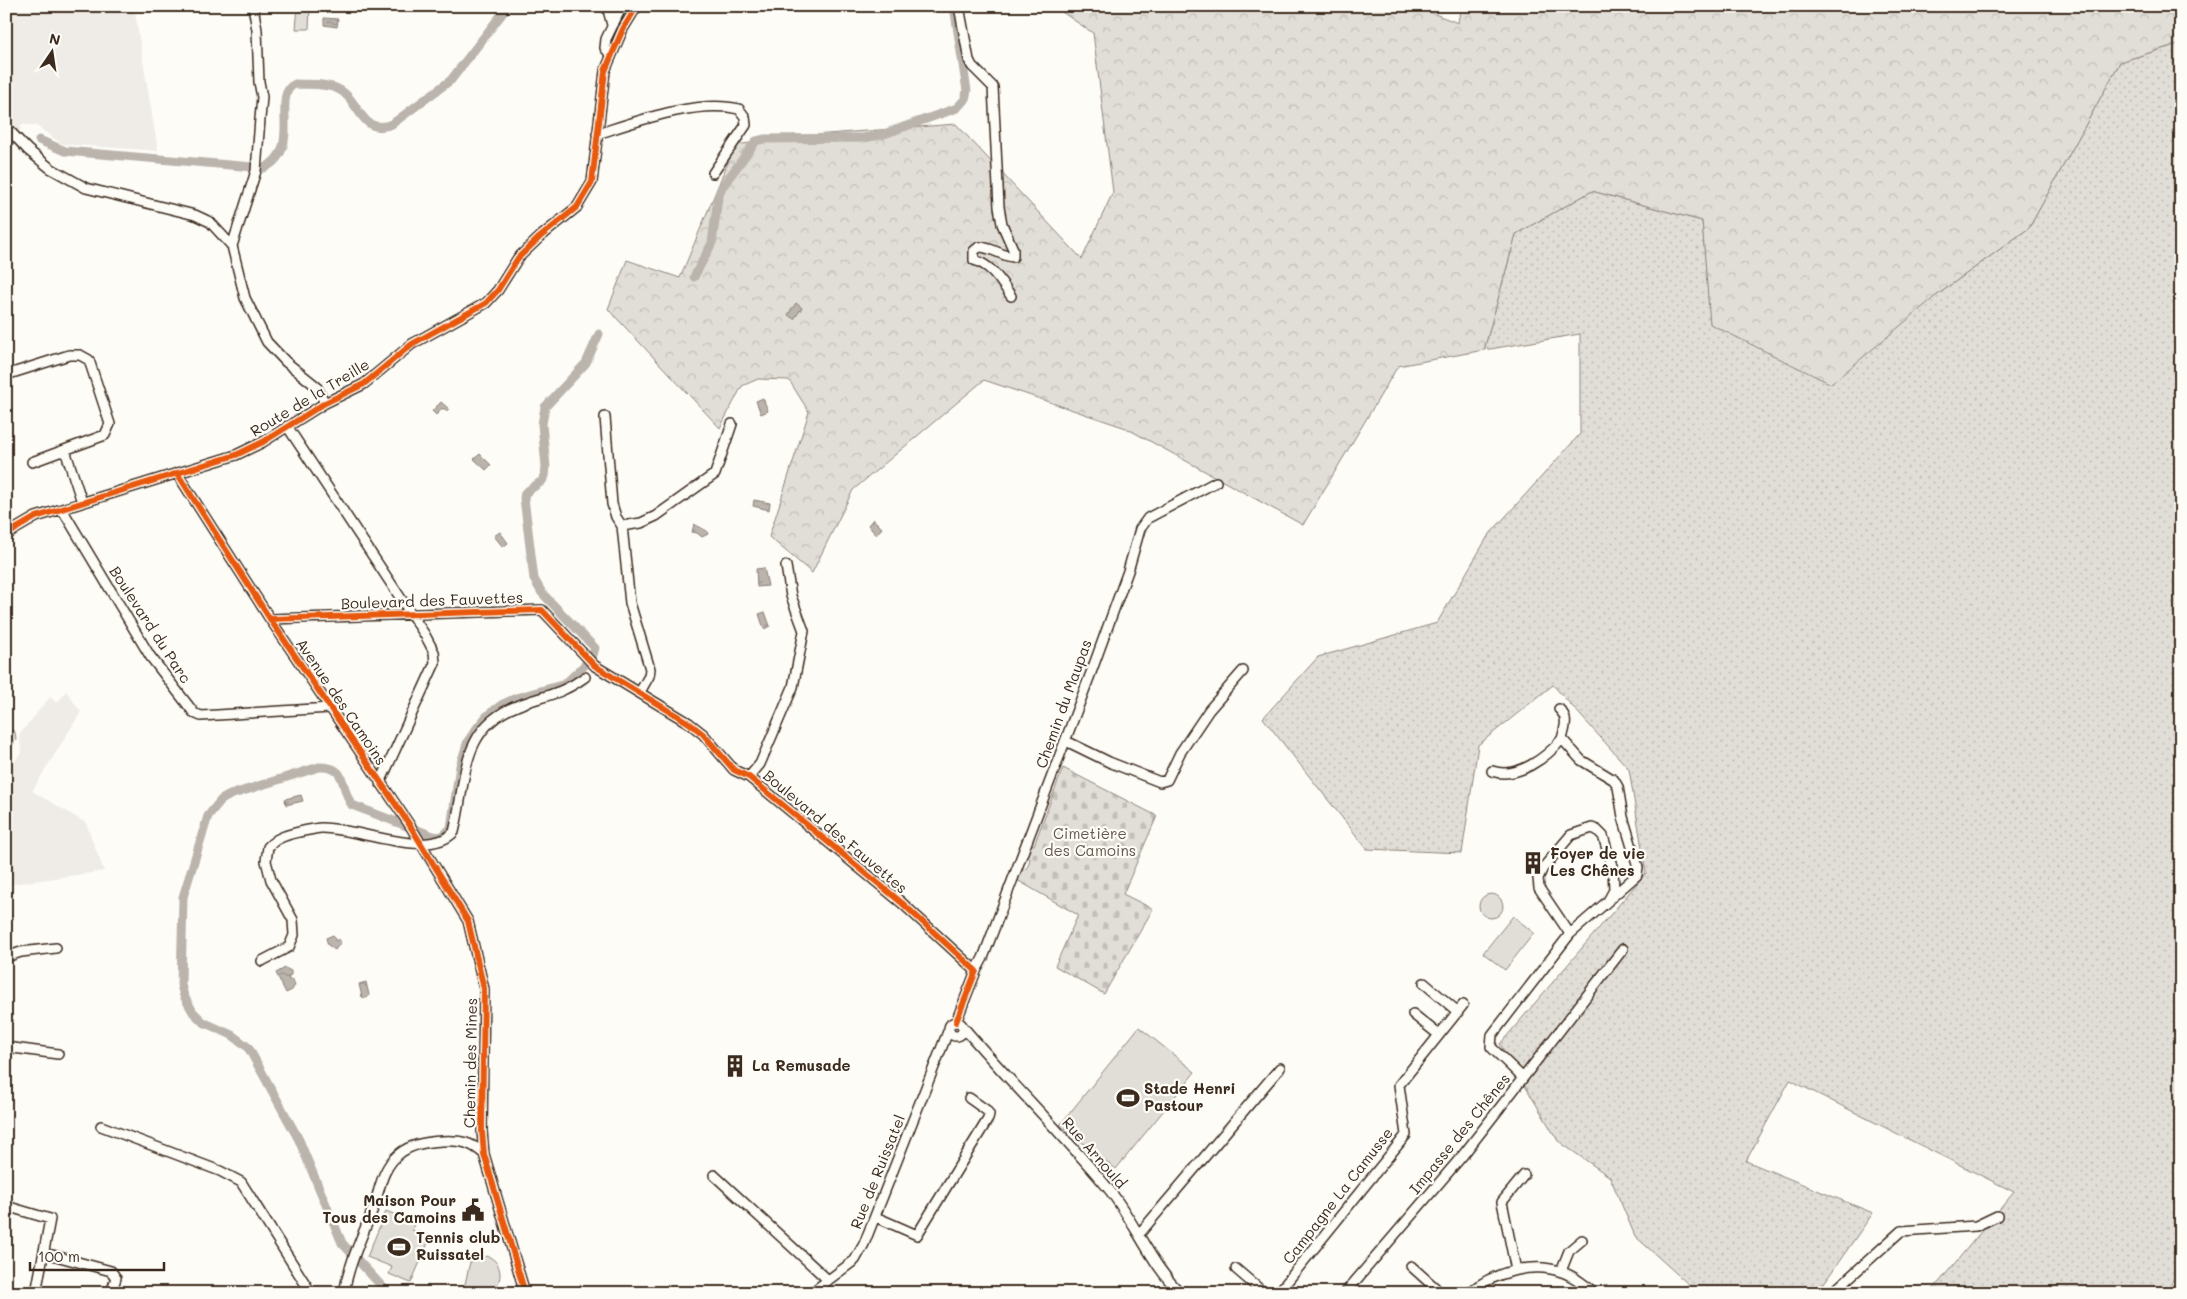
<svg xmlns="http://www.w3.org/2000/svg" width="2187" height="1299" viewBox="0 0 2187 1299" font-family="Mali,sans-serif">
<style>
.built{fill:#efece7}
.grass{fill:url(#grass-dots);stroke:#8e847a}
.forest{fill:url(#forest-crowns);stroke:#8e847a}
.cemetery{fill:url(#cemetery-stones);stroke:#8e847a}
.green{fill:#e1ded7;stroke:#8e847a}
.water{fill:url(#water-ripples);stroke:#887d74}
.lines{fill:none;stroke-linecap:round;stroke-linejoin:round}
.canal{stroke:#bbb4ad;stroke-width:9}
.minor-casing{stroke:#3b2a1e;stroke-width:12}
.minor{stroke:#fdfcf7;stroke-width:9}
.cycleway-casing{stroke:#fdfcf7;stroke-width:9}
.cycleway{stroke:#e8590c;stroke-width:6}
.labels{text-anchor:middle;stroke-width:4.5;stroke-linejoin:round;paint-order:stroke}
.street-label{font-size:15px;fill:#3b2a1e;stroke:#fdfcf7}
.park-label{font-size:15px;fill:#64574c;stroke:#fdfcf7}
.poi-label{font-size:15px;font-weight:bold;fill:#3b2a1e;stroke:#fdfcf7;text-anchor:start}
</style>
<defs>
<pattern id="grass-dots" width="8" height="8" patternUnits="userSpaceOnUse" patternTransform="scale(1.25)"><rect width="8" height="8" fill="#e1ded7"/><path d="M2 2h.1M6 6h.1" fill="none" stroke="#c2bfb8" stroke-width="1.8" stroke-linecap="round"/></pattern>
<pattern id="forest-crowns" width="20" height="18" patternUnits="userSpaceOnUse" patternTransform="scale(1.25)"><rect width="20" height="18" fill="#e1ded7"/><path d="M2 6a3 3 0 1 1 6 0M12 15a3 3 0 1 1 6 0" fill="none" stroke="#c2bfb8"/></pattern>
<pattern id="cemetery-stones" width="16" height="16" patternUnits="userSpaceOnUse" patternTransform="scale(1.25)"><rect width="16" height="16" fill="#e1ded7"/><path d="M2 7V4a2 2 0 0 1 4 0v3zM10 15v-3a2 2 0 0 1 4 0v3z" fill="#c2bfb8"/></pattern>
<pattern id="water-ripples" width="26" height="14" patternUnits="userSpaceOnUse" patternTransform="scale(1.25)"><rect width="26" height="14" fill="#bbb4ad"/><path d="M2 4q2-2 4 0t4 0M15 11q2-2 4 0t4 0" fill="none" stroke="#99938c"/></pattern>
</defs>
<rect width="100%" height="100%" fill="#fdfcf7"/>
<filter id="ink" filterUnits="userSpaceOnUse"><feTurbulence type="fractalNoise" baseFrequency=".02" numOctaves="2"/><feDisplacementMap in="SourceGraphic" scale="10" xChannelSelector="R" yChannelSelector="G"/><feConvolveMatrix kernelMatrix="1 2 1 2 8 2 1 2 1" color-interpolation-filters="sRGB"/></filter>
<g filter="url(#ink)">
<path class="built" d="M 6,6 L 134,6 L 158,151 L 62,144 L 35,125 L 21,125 L 21,130 L 11,131 L 6,124 Z
M 66,691 L 81,712 L 32,791 L 86,823 L 104,871 L 6,885 L 6,774 L 22,751 L 19,735 L 50,697 L 57,703 Z"/>
<path class="grass" d="M 2181,43 L 2181,1267 L 2165,1293 L 1930,1293 L 2014,1192 L 1790,1080 L 1746,1161 L 1873,1213 L 1817,1293 L 1698,1293 L 1635,1236 L 1610,1177 L 1558,1141 L 1500,1044 L 1646,873 L 1629,769 L 1553,685 L 1478,745 L 1462,853 L 1367,849 L 1263,718 L 1318,657 L 1437,623 L 1488,536 L 1580,434 L 1580,334 L 1484,350 L 1516,234 L 1592,191 L 1702,221 L 1711,324 L 1937,295 L 2029,228 L 2120,62 Z"/>
<path class="forest" d="M 1053,6 L 1414,6 L 1458,23 L 1460,10 L 1470,6 L 2181,6 L 2181,43 L 2120,62 L 2029,228 L 1937,295 L 1831,384 L 1710,324 L 1702,221 L 1592,191 L 1516,234 L 1484,350 L 1398,366 L 1303,525 L 1126,428 L 984,380 L 853,490 L 812,573 L 769,537 L 809,412 L 789,380 L 758,379 L 742,386 L 720,428 L 608,309 L 627,260 L 680,278 L 735,145 L 814,135 L 956,124 L 1082,259 L 1113,192 L 1093,33 Z"/>
<path class="cemetery" d="M 1063,768 L 1157,816 L 1123,894 L 1153,909 L 1104,994 L 1055,966 L 1078,915 L 1017,880 L 1020,870 L 1024,870 L 1028,866 L 1030,859 L 1026,854 L 1029,844 L 1034,845 Z"/>
<path class="green" d="M 298,6 L 310,6 L 309,29 L 296,29 Z
M 6,726 L 15,732 L 16,739 L 6,756 Z
M1479 906a12 12 0 1 1 24 0a12 12 0 1 1-24 0Z
M 1513,916 L 1534,933 L 1505,970 L 1483,953 Z
M 1139,1027 L 1195,1072 L 1116,1169 L 1060,1125 Z
M 386,1211 L 411,1221 L 410,1223 L 414,1225 L 412,1230 L 431,1236 L 411,1283 L 389,1274 L 392,1267 L 367,1257 Z
M 487,1256 C 502,1261 504,1280 493,1291 L 494,1293 L 463,1293 L 470,1262 Z"/>
<path class="water" d="M 324,18 L 338,19 L 337,27 L 324,25 Z
M 796,303 L 802,308 L 794,319 L 788,315 Z
M 763,398 L 768,411 L 761,414 L 756,401 Z
M 441,402 L 449,409 L 446,411 L 443,408 L 436,415 L 432,411 Z
M 480,454 L 491,465 L 486,470 L 474,459 Z
M 754,500 L 770,503 L 769,510 L 753,506 Z
M 873,519 L 882,528 L 876,535 L 868,525 Z
M 694,524 L 707,531 L 708,534 L 702,537 L 697,533 L 692,532 Z
M 500,532 L 508,543 L 503,547 L 494,536 Z
M 764,568 L 768,586 L 757,587 L 756,569 Z
M 765,612 L 770,626 L 764,629 L 759,614 Z
M 301,795 L 303,801 L 286,805 L 285,799 Z
M 333,935 L 336,941 L 339,939 L 341,942 L 335,950 L 328,945 L 326,938 Z
M 285,968 L 291,971 L 291,975 L 288,977 L 289,980 L 293,980 L 295,985 L 292,990 L 286,993 L 276,973 Z
M 366,982 L 369,995 L 367,998 L 362,997 L 359,984 Z"/>
<g class="lines">
<path class="canal" d="M 39,140 L 65,151 L 264,168 C 304,149 270,95 295,84 C 309,85 326,83 338,89 C 360,99 360,137 392,124 L 451,80 L 508,6
M 694,277 L 712,243 L 718,198 L 722,187 L 756,141 L 764,139 L 864,138 L 884,134 L 957,108 L 965,99 L 967,91 L 954,6
M 388,1293 L 342,1243 L 299,1140 L 248,1047 L 232,1035 L 203,1022 L 193,1012 L 184,996 L 181,985 L 183,897 L 208,816 L 221,800 L 230,795 L 319,767 C 349,766 339,787 352,805 L 433,836 L 440,837 L 445,834 L 451,828 L 460,766 L 468,741 L 477,728 L 488,715 L 503,704 L 516,698 L 565,684 L 592,658 L 595,648 L 542,593 L 534,579 L 524,498 L 525,493 L 542,481 L 545,476 L 546,467 L 542,424 L 545,407 L 586,363 L 599,334"/>
<defs>
<path id="minor" d="M 253,6 L 257,30 L 259,82 L 262,97 L 260,119 L 256,171 L 232,246 L 245,298 L 267,342 L 286,362 L 316,386 L 325,403
M 607,6 L 612,25
M 959,6 L 969,60 L 972,66 L 993,87 L 999,207 L 1002,224 L 1013,249 L 1013,257 C 1001,256 992,247 979,247 L 974,251 L 974,260 C 993,266 1001,282 1011,296
M 611,55 L 605,48 L 606,39 L 622,6
M 6,127 L 28,150 L 50,168 L 86,188 L 195,215 L 210,222 L 232,246
M 597,134 C 638,121 697,99 739,109 L 745,117 L 746,125 L 713,173
M 6,375 L 69,355 L 80,355 L 89,360 L 110,424 L 105,435 L 32,462
M 605,417 L 612,504 L 616,517 L 622,526 L 630,603 L 650,669 L 649,676 L 640,692
M 287,426 L 425,635 L 434,652 L 435,663 L 380,783
M 65,450 L 82,502
M 177,473 L 270,619 L 409,824 L 468,921 L 484,989 L 482,1131 L 484,1154 L 525,1293
M 62,509 L 150,656 L 194,713 L 201,716 L 330,708
M 622,526 L 641,523 L 656,516 L 715,474 L 732,424
M 6,536 L 17,528 L 36,517 L 236,455 L 263,442 L 325,403 L 364,384 L 412,344 L 486,303 L 498,290 L 518,258 L 540,237 L 577,207 L 592,182 L 605,71 L 623,29 L 637,6
M 270,619 L 542,610 L 595,666 L 689,723 L 703,734 L 734,770 L 749,777 L 902,903 L 976,971 L 956,1022
M 1559,709 C 1569,718 1565,727 1562,739 L 1581,760 L 1614,780 L 1618,787 L 1623,817 L 1638,867 L 1637,875 L 1612,897
M 1066,741 L 1109,762 L 1160,782 L 1167,780 L 1180,753 L 1209,710 L 1243,671
M 1492,771 C 1517,780 1547,757 1562,739
M 749,777 L 760,764 L 793,687 L 804,631 L 791,596 L 786,566
M 6,957 L 21,952 L 56,948
M 262,961 L 289,947 L 294,935 L 293,920 L 271,880 L 266,861 L 268,847 C 271,844 275,840 280,838 C 287,834 312,829 321,828 C 355,827 428,860 454,832 C 467,780 459,727 519,705 C 545,695 561,695 585,677
M 976,971 L 983,958 L 1092,670 L 1128,571 L 1140,529 L 1148,518 L 1216,482
M 1424,983 L 1458,1012
M 1413,1014 L 1439,1035
M949 1029a7 7 0 1 1 14 0a7 7 0 1 1-14 0Z
M 964,1028 C 1010,1082 1061,1132 1107,1187 C 1134,1219 1151,1266 1181,1293
M 6,1047 L 58,1054
M 1523,1078 L 1623,949
M 101,1126 L 220,1171 L 241,1182 L 311,1293
M 714,1175 L 828,1280
M 6,1206 L 50,1219 L 36,1293
M 876,1217 L 917,1235 L 988,1119 L 989,1114 L 986,1110 L 969,1098
M 1140,1233 L 1280,1068
M 45,1253 L 111,1271 L 116,1278 L 111,1293
M 1411,1266 L 1441,1293
M 1236,1269 L 1264,1293
M 1516,1270 L 1502,1202 L 1524,1175
M 1561,1271 L 1569,1251 L 1582,1240
M 344,1293 C 349,1263 362,1237 373,1209 C 380,1190 381,1169 399,1154 C 411,1144 427,1142 442,1141 C 460,1140 471,1142 484,1154
M 811,1293 L 855,1260 L 864,1244 L 949,1029
M 1278,1293 L 1406,1135 L 1399,1085 L 1463,1005
M 1345,1293 L 1463,1155 L 1523,1078 L 1491,1047 L 1492,1035 L 1570,934 L 1608,901 L 1614,890 L 1613,869 L 1603,836 L 1597,830 L 1592,828 L 1571,835 L 1543,868 L 1538,878 L 1539,888 L 1570,934
M 1469,1293 C 1492,1273 1532,1261 1562,1272 C 1574,1276 1585,1285 1595,1293
M 1832,1293 L 1901,1231 L 1976,1226 L 1997,1216"/>
</defs>
<use href="#minor" class="minor-casing"/>
<use href="#minor" class="minor"/>
<defs>
<path id="cycleway" d="M 177,473 L 270,619 L 409,824 L 468,921 L 484,989 L 482,1131 L 484,1154 L 525,1293
M 6,536 L 17,528 L 36,517 L 236,455 L 263,442 L 325,403 L 364,384 L 412,344 L 486,303 L 498,290 L 518,258 L 540,237 L 577,207 L 592,182 L 605,71 L 623,29 L 637,6
M 270,619 L 542,610 L 595,666 L 689,723 L 703,734 L 734,770 L 749,777 L 902,903 L 976,971 L 956,1022"/>
</defs>
<use href="#cycleway" class="cycleway-casing"/>
<use href="#cycleway" class="cycleway"/>
</g>
</g>
<defs>
<symbol id="building-bare" viewBox="-9 -9 18 18"><path d="M-4-6H4V6H1V3H-1V6H-4ZM-2.5-4.3h1.7v1.8h-1.7ZM.8-4.3h1.7v1.8H.8ZM-2.5-1h1.7V.8h-1.7ZM.8-1h1.7V.8H.8Z" fill="#3b2a1e" stroke="#fdfcf7" stroke-width="2.5" paint-order="stroke"/></symbol>
<symbol id="stadium-bare" viewBox="-9 -9 18 18"><path d="M0-5a6.5 5 0 1 0 0 10a6.5 5 0 1 0 0-10ZM-3.5-1.8h7v3.6h-7Z" fill="#3b2a1e" stroke="#fdfcf7" stroke-width="2.5" paint-order="stroke"/></symbol>
<symbol id="civic-bare" viewBox="-9 -9 18 18"><path d="M-.6-6.5H3V-4.5H.6V-3L4-1V1h2V6H-6V1h2V-1L-.6-3ZM-1.2 2.5V6h2.4V2.5Z" fill="#3b2a1e" stroke="#fdfcf7" stroke-width="2.5" paint-order="stroke"/></symbol>
</defs>
<g fill-rule="evenodd">
<use href="#building-bare" x="1517" y="847" width="32" height="32"/>
<use href="#building-bare" x="719" y="1050" width="32" height="32"/>
<use href="#stadium-bare" x="1112" y="1082" width="32" height="32"/>
<use href="#civic-bare" x="457" y="1194" width="32" height="32"/>
<use href="#stadium-bare" x="383" y="1231" width="32" height="32"/>
</g>
<g class="labels">
<g class="street-label">
<text transform="translate(310 398) rotate(-31)" y="5">Route de la Treille</text>
<text transform="translate(432 601) rotate(-2)" y="5">Boulevard des Fauvettes</text>
<text transform="translate(150 625) rotate(57)" y="5">Boulevard du Parc</text>
<text transform="translate(341 702) rotate(56)" y="5">Avenue des Camoins</text>
<text transform="translate(1064 704) rotate(-70)" y="5">Chemin du Maupas</text>
<text transform="translate(835 832) rotate(40)" y="5">Boulevard des Fauvettes</text>
<text transform="translate(471 1063) rotate(-89)" y="5">Chemin des Mines</text>
<text transform="translate(1460 1134) rotate(-51)" y="5">Impasse des Chênes</text>
<text transform="translate(1094 1153) rotate(49)" y="5">Rue Arnould</text>
<text transform="translate(878 1172) rotate(-68)" y="5">Rue de Ruissatel</text>
<text transform="translate(1338 1196) rotate(-52)" y="5">Campagne La Camusse</text>
</g>
<g class="park-label">
<text x="1090" y="839">Cimetière<tspan x="1090" dy="17">des Camoins</tspan></text>
</g>
<g class="poi-label">
<text x="1550" y="859">Foyer de vie<tspan x="1550" dy="17">Les Chênes</tspan></text>
<text x="752" y="1071">La Remusade</text>
<text x="1144" y="1094">Stade Henri<tspan x="1144" dy="17">Pastour</tspan></text>
<text x="456" y="1206" text-anchor="end">Maison Pour<tspan x="456" dy="17">Tous des Camoins</tspan></text>
<text x="416" y="1243">Tennis club<tspan x="416" dy="17">Ruissatel</tspan></text>
</g>
</g>
<rect width="2187" height="1299" fill="none" stroke="#fdfcf7" stroke-width="25"/>
<rect x="12" y="12" width="2162" height="1274" fill="none" stroke="#3b2a1e" stroke-width="2" filter="url(#ink)"/>
<g transform="translate(52 52) rotate(13)" stroke="#fdfcf7" stroke-width="4" paint-order="stroke">
<path d="M0-4L9 19L0 12L-9 19Z" fill="#3b2a1e"/>
<text y="-8" font-size="14" font-weight="bold" text-anchor="middle" fill="#3b2a1e">N</text>
</g>
<path d="M30 1262v8h134v-8" fill="none" stroke="#3b2a1e" stroke-width="2.5"/>
<text x="38" y="1262" font-size="15" fill="#3b2a1e" stroke="#fdfcf7" stroke-width="4" paint-order="stroke">100 m</text>
</svg>
